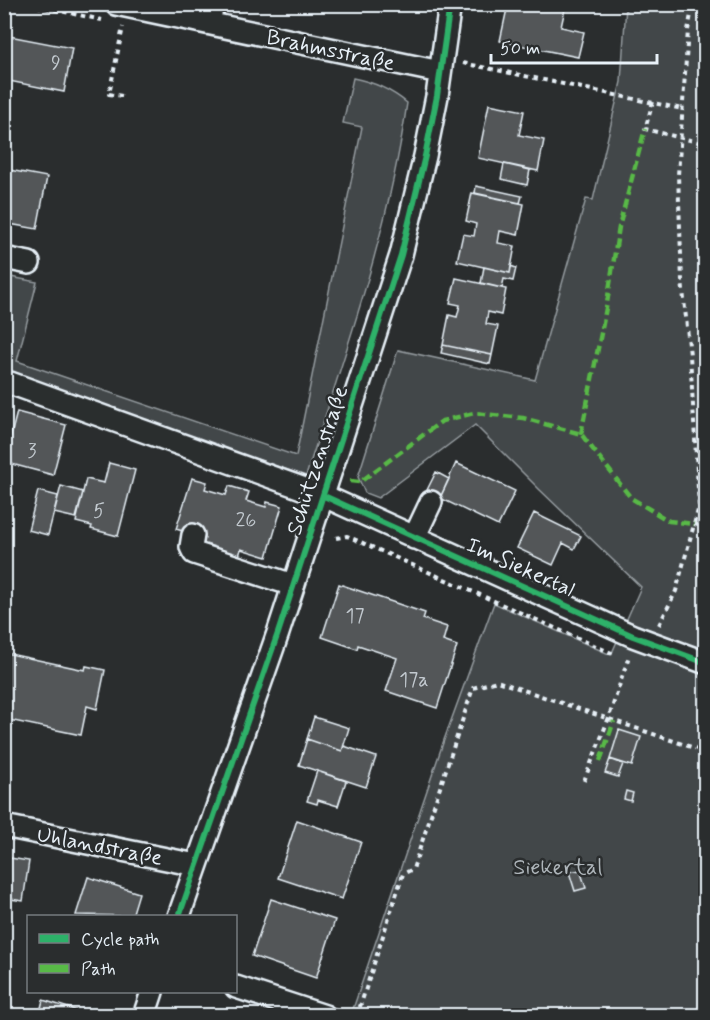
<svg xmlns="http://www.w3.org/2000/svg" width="710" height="1020" viewBox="0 0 710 1020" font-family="Mynerve,sans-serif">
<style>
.green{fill:#424648;stroke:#959ca0;stroke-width:1.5}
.building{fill:#535759;stroke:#e8f1f8;stroke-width:1.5}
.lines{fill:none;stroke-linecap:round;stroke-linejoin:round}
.minor-casing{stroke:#e8f1f8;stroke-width:26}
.path{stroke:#e8f1f8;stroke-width:4;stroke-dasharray:4.5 4.5;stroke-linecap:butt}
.minor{stroke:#2a2d2e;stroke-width:21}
.quiet{stroke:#58b947;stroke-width:4.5;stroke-dasharray:9 4.5;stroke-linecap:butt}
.cycleway-casing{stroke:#2a2d2e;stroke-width:10}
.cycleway{stroke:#2db169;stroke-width:6}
.labels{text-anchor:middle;stroke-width:5;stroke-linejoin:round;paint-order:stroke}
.number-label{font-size:20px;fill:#c3cad0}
.street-label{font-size:22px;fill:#e8f1f8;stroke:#2a2d2e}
.park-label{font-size:22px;fill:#aeb5ba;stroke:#2a2d2e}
</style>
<rect width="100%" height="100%" fill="#2a2d2e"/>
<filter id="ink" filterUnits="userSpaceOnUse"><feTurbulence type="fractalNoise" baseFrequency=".0167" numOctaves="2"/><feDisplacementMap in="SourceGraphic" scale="12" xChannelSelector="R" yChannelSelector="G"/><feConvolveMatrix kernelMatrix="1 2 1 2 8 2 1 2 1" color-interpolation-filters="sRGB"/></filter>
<g filter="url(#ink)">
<path class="green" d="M 626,5 L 705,5 L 705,1015 L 372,1016 L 353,1009 L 444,740 L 494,603 L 611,655 L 641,587 L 539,489 L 475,425 L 378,498 L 365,493 L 358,477 L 398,350 L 535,380 L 586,199 L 593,200 L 621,82 Z
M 353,78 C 374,82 390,89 407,103 C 389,231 345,353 306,476 L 5,374 L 5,276 L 37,282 L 17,361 L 296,456 L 362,127 L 343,123 Z"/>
<path class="building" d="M 508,4 L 541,4 L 565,9 L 561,27 L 584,32 L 578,57 L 500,41 Z
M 4,35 L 72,48 L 64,92 L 4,80 Z
M 489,104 L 524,111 L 519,135 L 544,140 L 538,171 L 478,158 Z
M 504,164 L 530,170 L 527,185 L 501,179 Z
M 4,169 L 47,177 L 37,229 L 4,223 Z
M 476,186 L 522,196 L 520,203 L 475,193 Z
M 472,193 L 524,204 L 518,235 L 500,231 L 498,243 L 515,246 L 510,273 L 457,261 L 463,234 L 474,236 L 476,224 L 466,221 Z
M 511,266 L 516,268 L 513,281 L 504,279 L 502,288 L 481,283 L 484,267 L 510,273 Z
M 456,278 L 506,289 L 501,315 L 488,312 L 486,324 L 498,326 L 492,355 L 443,345 L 449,315 L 457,317 L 460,305 L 450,303 Z
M 443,345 L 492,355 L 490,364 L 441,353 Z
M 17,412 L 66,425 L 53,475 L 4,462 Z
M 109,463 L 135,470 L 118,536 L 91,529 L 92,526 L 76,522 L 86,479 L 104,483 Z
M 456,463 L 515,491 L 498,526 L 440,498 Z
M 436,472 L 449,479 L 440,498 L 426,492 Z
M 192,478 L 207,482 L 205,489 L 226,495 L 229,486 L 249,492 L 246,501 L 266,507 L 267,502 L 282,506 L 267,557 L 241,549 L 239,556 L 200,544 L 202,537 L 176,529 Z
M 61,486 L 83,492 L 76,518 L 54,513 Z
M 38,491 L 58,496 L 48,535 L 28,530 Z
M 534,513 L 581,536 L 574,549 L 563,543 L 553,565 L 517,548 Z
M 339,584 L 425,613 L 423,619 L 447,627 L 443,641 L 457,646 L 437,708 L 386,691 L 397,658 L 358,645 L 357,649 L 322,637 Z
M 4,649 L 6,649 L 5,653 L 85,670 L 86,666 L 105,670 L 97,709 L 87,706 L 81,735 L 4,719 Z
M 314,717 L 349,728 L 342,751 L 307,739 Z
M 619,730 L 641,737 L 632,766 L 610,759 Z
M 307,739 L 342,751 L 344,746 L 376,757 L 366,787 L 299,765 Z
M 610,759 L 623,764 L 618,777 L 605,773 Z
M 317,771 L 346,781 L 338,806 L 318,800 L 317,804 L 307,801 Z
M 626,791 L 633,793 L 631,801 L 624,799 Z
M 297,820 L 361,842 L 342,899 L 278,878 Z
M 4,857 L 29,861 L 23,901 L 4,898 Z
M 580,870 L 586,888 L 575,891 L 569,872 Z
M 88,877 L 139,893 L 132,916 L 76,915 Z
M 271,899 L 335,920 L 316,978 L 252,956 Z
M 43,1000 L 94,1016 L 39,1016 Z"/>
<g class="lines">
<defs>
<path id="minor" d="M 116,4 L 440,72
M 209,23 L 213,4
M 4,258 L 29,263
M 10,383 L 324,496 L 633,636 L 706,663
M 193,535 L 191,547 L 194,553 L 293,585
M 414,538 L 431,502
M 4,826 L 196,865
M 179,916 L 278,633 L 401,255 L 425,156 L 437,96 L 450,4
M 236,987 L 325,1016
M 144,1016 L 152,992"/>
</defs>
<use href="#minor" class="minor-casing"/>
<path class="path" d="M 28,4 L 102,20
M 463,63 L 682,109
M 122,96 L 109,94 L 123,27
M 653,102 L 645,129 L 706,144
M 694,524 L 706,527
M 336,538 L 347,536 L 616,655
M 659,625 L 676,591 L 699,506 L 690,355 L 682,281 L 678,175 L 688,30 L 693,4
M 584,781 L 608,720 L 629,656
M 357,1016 L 403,874 L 413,869 L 473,688 L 497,681 L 706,752"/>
<use href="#minor" class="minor"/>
<path class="quiet" d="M 4,381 L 10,383
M 581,434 L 607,303 L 619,227 L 645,129
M 350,481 L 360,482 L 442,421 L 474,413 L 523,418 L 581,434 L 631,498 L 669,521 L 694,524
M 600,761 L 614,721"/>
<defs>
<path id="cycleway" d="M 324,496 L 633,636 L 706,663
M 179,916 L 278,633 L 401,255 L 425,156 L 437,96 L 450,4"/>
</defs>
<use href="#cycleway" class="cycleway-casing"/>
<use href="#cycleway" class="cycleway"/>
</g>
</g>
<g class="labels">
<g class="number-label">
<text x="56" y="69">9</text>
<text x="32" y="457">3</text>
<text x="99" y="517">5</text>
<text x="246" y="526">26</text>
<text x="355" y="622">17</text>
<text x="414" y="686">17a</text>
</g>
<g class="street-label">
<text transform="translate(331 49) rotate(12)" y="8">Brahmsstraße</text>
<text transform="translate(316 460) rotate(-72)" y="8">Schützenstraße</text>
<text transform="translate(521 566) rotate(24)" y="8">Im Siekertal</text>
<text transform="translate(100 845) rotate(11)" y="8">Uhlandstraße</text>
</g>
<g class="park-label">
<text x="558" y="874">Siekertal</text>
</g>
</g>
<rect width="710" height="1020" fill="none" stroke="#2a2d2e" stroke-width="24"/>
<rect x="12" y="12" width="686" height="996" fill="none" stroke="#e8f1f8" stroke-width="2" filter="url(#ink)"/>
<rect x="27" y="915" width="210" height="78" fill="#2a2d2e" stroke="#767b7f" stroke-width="1.5"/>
<rect x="39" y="934" width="30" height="9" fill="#2db169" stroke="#767b7f" stroke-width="1.5"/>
<text x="81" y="945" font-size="18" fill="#e8f1f8">Cycle path</text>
<rect x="39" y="964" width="30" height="9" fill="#58b947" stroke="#767b7f" stroke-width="1.5"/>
<text x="81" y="975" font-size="18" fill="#e8f1f8">Path</text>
<path d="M491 54v9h166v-9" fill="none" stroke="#e8f1f8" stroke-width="3"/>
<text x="500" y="54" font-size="18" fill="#e8f1f8" stroke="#2a2d2e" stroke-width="4.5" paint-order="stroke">50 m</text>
</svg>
